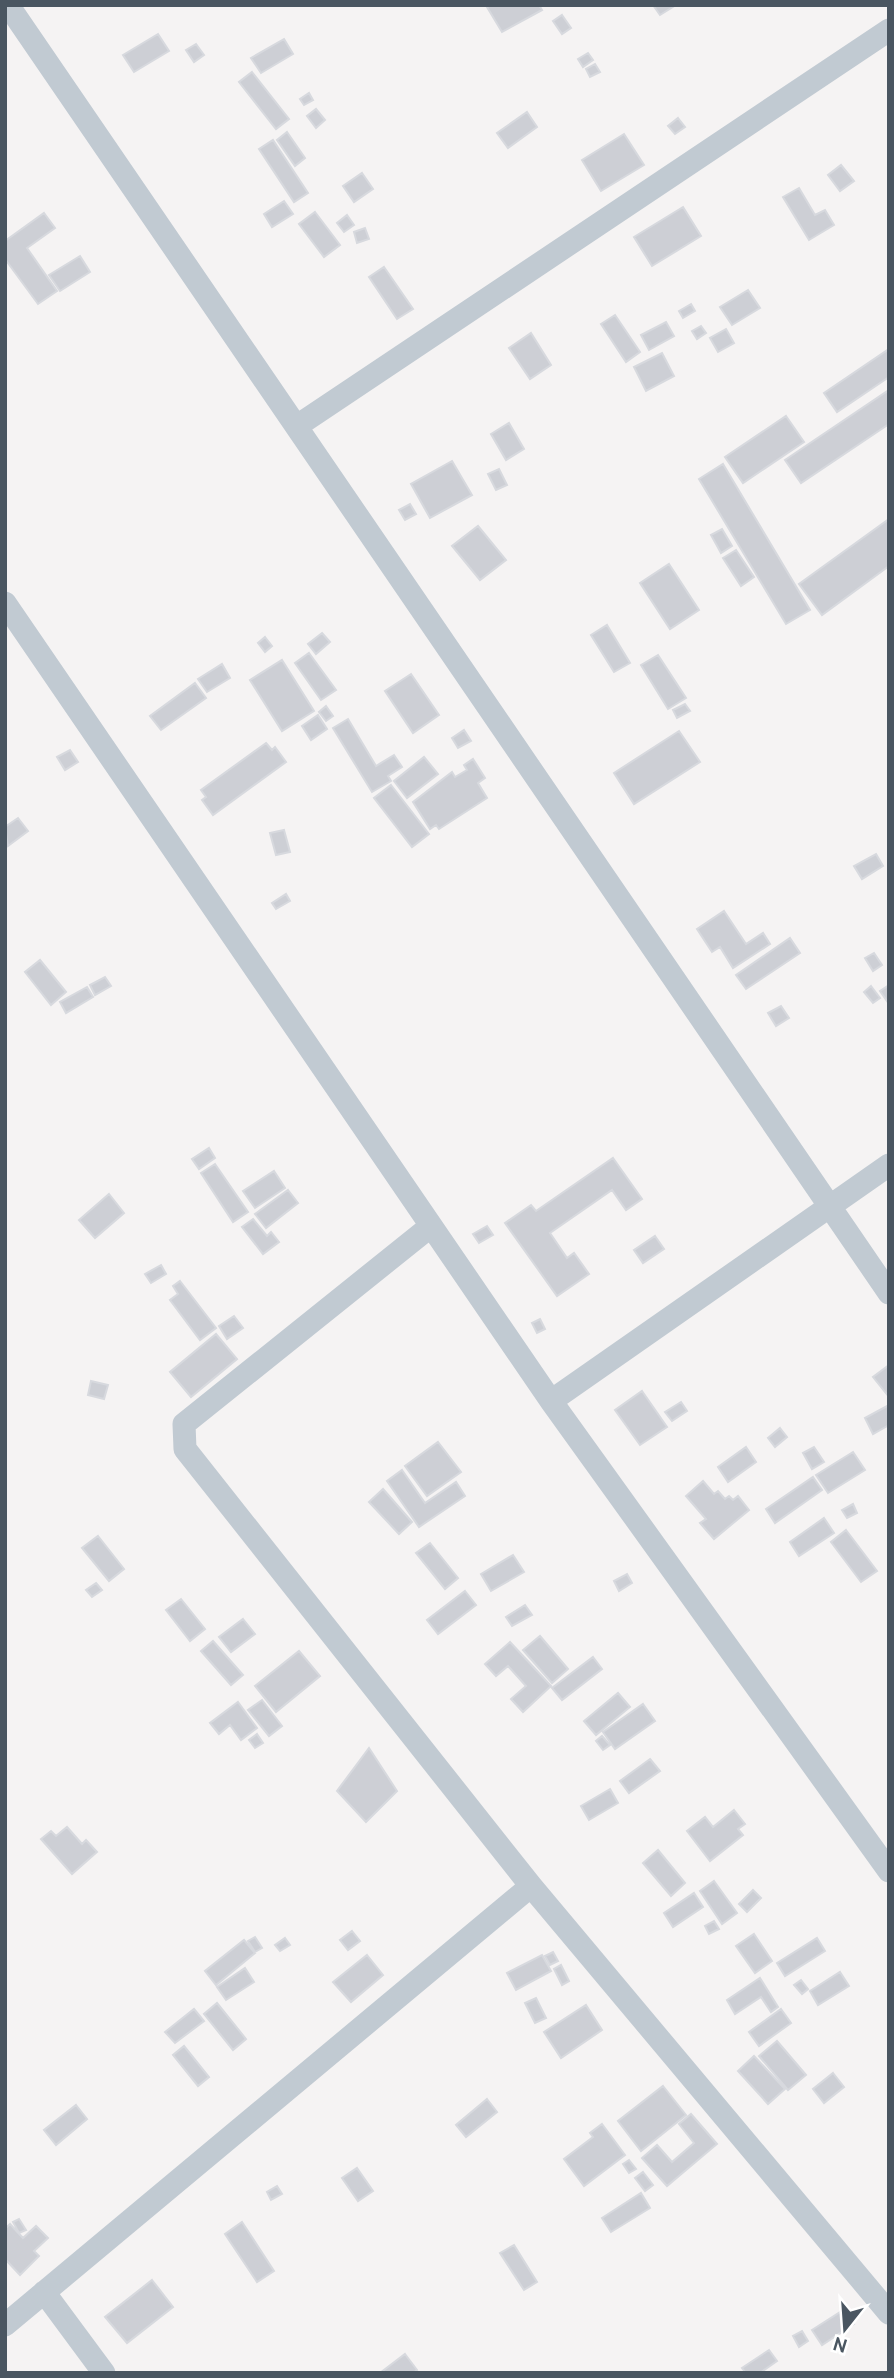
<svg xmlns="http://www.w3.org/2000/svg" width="894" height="2378" viewBox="0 0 894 2378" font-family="Cabin,sans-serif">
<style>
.building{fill:#cdcfd5;stroke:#d7d9de;stroke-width:2}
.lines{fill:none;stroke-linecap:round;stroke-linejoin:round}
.minor{stroke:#c1cad2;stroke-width:23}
</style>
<rect width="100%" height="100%" fill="#f5f3f3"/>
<path class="building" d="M 490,5 L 539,5 L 542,10 L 502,32 L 487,7 Z
M 653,5 L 676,5 L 660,15 Z
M 562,15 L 571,28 L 562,34 L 553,21 Z
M 158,34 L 169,51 L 134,72 L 123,55 Z
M 284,39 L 293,54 L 261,73 L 251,58 Z
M 196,44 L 204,55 L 194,62 L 186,50 Z
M 588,53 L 593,60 L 583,67 L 578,59 Z
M 595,64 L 600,72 L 590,77 L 586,69 Z
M 252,72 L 289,119 L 276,129 L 239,82 Z
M 309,93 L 313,100 L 304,105 L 300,99 Z
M 316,109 L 325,120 L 316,128 L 307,116 Z
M 527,112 L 537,127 L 508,148 L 497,133 Z
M 678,118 L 685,127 L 675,134 L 668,126 Z
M 287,132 L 305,158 L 295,166 L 277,140 Z
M 624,134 L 644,165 L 601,191 L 582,160 Z
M 273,140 L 308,193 L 294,202 L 259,149 Z
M 841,165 L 854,181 L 840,191 L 828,175 Z
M 362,173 L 373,189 L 354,202 L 343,186 Z
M 799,188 L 815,215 L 825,210 L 834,225 L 809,240 L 783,197 Z
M 284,201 L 293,214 L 272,227 L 264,214 Z
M 683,207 L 701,236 L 652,266 L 634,237 Z
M 315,212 L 340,245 L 324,257 L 299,224 Z
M 44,213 L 55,228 L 27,248 L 57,291 L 38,304 L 5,259 L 5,241 Z
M 347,215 L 354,225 L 344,232 L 337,223 Z
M 365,228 L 369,239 L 357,243 L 354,232 Z
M 80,256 L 90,272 L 60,291 L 49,275 Z
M 384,267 L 413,309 L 397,319 L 369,277 Z
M 748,290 L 760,308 L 732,325 L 720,307 Z
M 691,304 L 695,311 L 683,318 L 679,311 Z
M 615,315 L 640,352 L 626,362 L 601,324 Z
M 666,322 L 674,336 L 649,350 L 641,335 Z
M 701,326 L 706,333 L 697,339 L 692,331 Z
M 726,329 L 734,343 L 718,352 L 710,338 Z
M 531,333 L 551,365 L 530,379 L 509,348 Z
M 889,349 L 889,377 L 837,412 L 824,393 Z
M 662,353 L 674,376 L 646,391 L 634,367 Z
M 889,390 L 889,424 L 801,483 L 785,460 Z
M 786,416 L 804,442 L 743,483 L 725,457 Z
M 509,423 L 524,449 L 506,460 L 491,434 Z
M 452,461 L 472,495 L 430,518 L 411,484 Z
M 723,464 L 810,610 L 786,624 L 699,479 Z
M 499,469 L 507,485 L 496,490 L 488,474 Z
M 410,504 L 416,514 L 405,520 L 399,510 Z
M 889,519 L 889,566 L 822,615 L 799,584 Z
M 478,526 L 506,560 L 480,580 L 452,546 Z
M 722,529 L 732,546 L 721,553 L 711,535 Z
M 736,550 L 754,577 L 741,586 L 723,558 Z
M 669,564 L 699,610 L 670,629 L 640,583 Z
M 607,625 L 630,663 L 614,672 L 591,635 Z
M 322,633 L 330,642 L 316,654 L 308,644 Z
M 265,637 L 272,646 L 265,652 L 258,643 Z
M 309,653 L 336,690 L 321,700 L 295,663 Z
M 658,655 L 686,698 L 668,709 L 641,665 Z
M 282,660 L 314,711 L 282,731 L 250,680 Z
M 222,664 L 230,678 L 207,692 L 198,679 Z
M 411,674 L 439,715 L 413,733 L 385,691 Z
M 195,683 L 206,698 L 161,730 L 150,716 Z
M 685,704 L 690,711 L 677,718 L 673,710 Z
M 326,706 L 333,716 L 326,721 L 319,712 Z
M 318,715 L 327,729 L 311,740 L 302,726 Z
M 348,719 L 376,766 L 394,755 L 402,767 L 388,776 L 391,781 L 372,792 L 333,728 Z
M 464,730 L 471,741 L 458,748 L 452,738 Z
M 679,731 L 700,762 L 634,804 L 614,773 Z
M 266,743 L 272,750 L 275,747 L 286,762 L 213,815 L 202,800 L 206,797 L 201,790 Z
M 70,750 L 78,762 L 65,770 L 57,757 Z
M 424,757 L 438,774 L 407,798 L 394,781 Z
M 473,759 L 485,778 L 478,783 L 487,798 L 439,829 L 436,825 L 430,829 L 413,802 L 452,772 L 455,777 L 467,770 L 464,765 Z
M 391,785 L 429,834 L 412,847 L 374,798 Z
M 18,818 L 28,831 L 8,846 L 5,827 Z
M 284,830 L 290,852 L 276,855 L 270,833 Z
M 876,854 L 883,866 L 862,879 L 854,866 Z
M 286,894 L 290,901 L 276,909 L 272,903 Z
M 724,911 L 746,944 L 763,933 L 770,944 L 733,968 L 720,947 L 712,952 L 697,929 Z
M 790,938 L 800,953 L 746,989 L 736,975 Z
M 874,953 L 882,965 L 873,971 L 865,958 Z
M 40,960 L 66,992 L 51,1005 L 25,972 Z
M 105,977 L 111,986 L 95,995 L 90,985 Z
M 889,985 L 889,1004 L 880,991 Z
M 871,986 L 880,998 L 873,1003 L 864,992 Z
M 87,987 L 93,997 L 66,1013 L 60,1002 Z
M 781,1006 L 789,1018 L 776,1026 L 768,1013 Z
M 209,1148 L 215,1158 L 199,1169 L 192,1159 Z
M 613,1158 L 642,1199 L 626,1210 L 612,1190 L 550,1233 L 567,1258 L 574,1253 L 589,1274 L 557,1296 L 505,1223 L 531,1205 L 536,1211 Z
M 215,1164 L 248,1212 L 233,1222 L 201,1173 Z
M 274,1171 L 285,1188 L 255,1208 L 243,1191 Z
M 288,1190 L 298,1203 L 266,1228 L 255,1214 Z
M 109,1194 L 124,1213 L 95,1238 L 79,1220 Z
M 253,1219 L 267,1236 L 271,1232 L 279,1242 L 263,1254 L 242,1227 Z
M 487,1226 L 493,1235 L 479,1243 L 473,1234 Z
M 655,1236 L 664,1249 L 643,1263 L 634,1250 Z
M 161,1265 L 166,1274 L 151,1283 L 145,1274 Z
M 180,1281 L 216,1328 L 200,1340 L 170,1300 L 178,1294 L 173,1286 Z
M 234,1316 L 243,1328 L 227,1339 L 219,1326 Z
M 540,1319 L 545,1329 L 537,1333 L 532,1323 Z
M 216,1334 L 237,1359 L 191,1397 L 170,1372 Z
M 889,1365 L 889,1397 L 873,1377 Z
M 91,1381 L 108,1385 L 104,1399 L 88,1395 Z
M 642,1391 L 667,1427 L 640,1445 L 615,1410 Z
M 681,1402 L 687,1411 L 672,1421 L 665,1412 Z
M 889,1405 L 889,1425 L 873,1434 L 865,1418 Z
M 780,1428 L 787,1437 L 775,1447 L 768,1438 Z
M 438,1442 L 461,1472 L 427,1496 L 405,1466 Z
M 746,1447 L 756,1462 L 728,1482 L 718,1467 Z
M 814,1447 L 824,1462 L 812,1469 L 803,1453 Z
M 853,1452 L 865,1470 L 828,1493 L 816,1475 Z
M 402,1470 L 425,1503 L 456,1482 L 465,1496 L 419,1527 L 387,1481 Z
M 813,1477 L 822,1490 L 775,1523 L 766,1509 Z
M 703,1481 L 714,1494 L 718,1491 L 725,1499 L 729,1496 L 733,1500 L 738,1496 L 749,1510 L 714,1539 L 700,1523 L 706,1519 L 686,1496 Z
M 383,1489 L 412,1522 L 399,1534 L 369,1502 Z
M 853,1504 L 857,1513 L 847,1518 L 842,1510 Z
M 824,1518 L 834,1533 L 799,1556 L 790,1542 Z
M 846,1530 L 877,1571 L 861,1582 L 831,1542 Z
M 98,1536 L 124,1569 L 109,1581 L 82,1548 Z
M 430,1543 L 458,1578 L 445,1589 L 416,1553 Z
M 513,1555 L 524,1572 L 491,1591 L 481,1574 Z
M 627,1574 L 632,1583 L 619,1591 L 614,1581 Z
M 96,1583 L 102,1590 L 92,1597 L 86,1590 Z
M 465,1591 L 476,1605 L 438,1634 L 427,1620 Z
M 181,1599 L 205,1629 L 190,1641 L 166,1610 Z
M 525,1605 L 532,1615 L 512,1626 L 506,1617 Z
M 243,1619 L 255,1634 L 231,1652 L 219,1637 Z
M 540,1636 L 568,1669 L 552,1683 L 523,1650 Z
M 213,1641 L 243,1675 L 231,1685 L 201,1651 Z
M 510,1642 L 551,1686 L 523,1712 L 511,1699 L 526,1686 L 508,1666 L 496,1676 L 485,1664 Z
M 299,1651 L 320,1676 L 276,1712 L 255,1686 Z
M 593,1657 L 602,1669 L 562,1700 L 552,1688 Z
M 618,1693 L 630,1707 L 596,1735 L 584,1721 Z
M 262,1700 L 282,1726 L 269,1736 L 248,1710 Z
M 238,1702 L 257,1728 L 241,1740 L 230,1725 L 219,1734 L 210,1723 Z
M 643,1704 L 655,1721 L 615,1749 L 603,1732 Z
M 257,1734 L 263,1743 L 255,1748 L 249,1740 Z
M 602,1736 L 610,1745 L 603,1750 L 596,1741 Z
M 369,1748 L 397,1791 L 366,1822 L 337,1791 Z
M 650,1759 L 660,1771 L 629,1793 L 620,1781 Z
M 610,1789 L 618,1803 L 589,1820 L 581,1806 Z
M 734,1810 L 745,1824 L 738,1829 L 743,1835 L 710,1861 L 687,1831 L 705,1817 L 713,1827 Z
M 67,1827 L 82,1844 L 86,1840 L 97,1852 L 72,1874 L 41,1839 L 51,1831 L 56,1836 Z
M 658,1850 L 685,1883 L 671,1896 L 643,1863 Z
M 714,1881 L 737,1913 L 722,1924 L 700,1891 Z
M 753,1890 L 761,1898 L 747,1912 L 739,1904 Z
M 694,1893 L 703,1907 L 673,1927 L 664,1913 Z
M 714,1921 L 719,1929 L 709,1934 L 705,1926 Z
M 352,1931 L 360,1941 L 348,1950 L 340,1940 Z
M 754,1934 L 772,1961 L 755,1973 L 736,1946 Z
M 255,1937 L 262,1948 L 255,1952 L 248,1941 Z
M 285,1938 L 290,1945 L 280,1951 L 275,1945 Z
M 817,1938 L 825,1951 L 785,1976 L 777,1963 Z
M 244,1940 L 255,1953 L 216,1985 L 205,1971 Z
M 553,1952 L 558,1961 L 550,1965 L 545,1956 Z
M 367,1955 L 383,1975 L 351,2002 L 333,1982 Z
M 542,1955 L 551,1971 L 516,1990 L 507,1973 Z
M 561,1965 L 569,1981 L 562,1985 L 554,1969 Z
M 245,1968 L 254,1982 L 226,2000 L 217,1987 Z
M 840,1972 L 849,1986 L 818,2005 L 810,1991 Z
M 760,1978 L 778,2007 L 771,2012 L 761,1997 L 735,2014 L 727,2000 Z
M 801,1980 L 808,1989 L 802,1994 L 794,1985 Z
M 536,1998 L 546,2018 L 535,2023 L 525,2003 Z
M 217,2003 L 246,2039 L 233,2050 L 204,2014 Z
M 586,2005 L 602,2030 L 561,2058 L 544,2032 Z
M 194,2009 L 204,2021 L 175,2043 L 165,2032 Z
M 781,2009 L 791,2023 L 759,2046 L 749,2032 Z
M 777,2041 L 806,2075 L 788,2090 L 759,2056 Z
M 184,2046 L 209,2077 L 198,2086 L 173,2055 Z
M 754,2056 L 785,2089 L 768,2104 L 738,2071 Z
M 833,2073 L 844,2087 L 824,2103 L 813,2089 Z
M 663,2086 L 686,2115 L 641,2151 L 618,2121 Z
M 487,2099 L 497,2112 L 466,2137 L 456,2125 Z
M 76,2105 L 87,2119 L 56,2145 L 44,2130 Z
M 691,2114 L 717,2144 L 667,2186 L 642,2158 L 657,2145 L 672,2162 L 694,2143 L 679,2124 Z
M 602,2124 L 625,2155 L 584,2186 L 564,2159 L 593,2137 L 590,2133 Z
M 629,2160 L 636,2169 L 629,2173 L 623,2164 Z
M 357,2168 L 373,2191 L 358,2201 L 342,2178 Z
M 643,2172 L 653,2185 L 645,2191 L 635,2178 Z
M 277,2186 L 282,2194 L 271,2200 L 267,2192 Z
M 641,2193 L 650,2208 L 611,2232 L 602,2218 Z
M 19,2219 L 26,2230 L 19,2233 L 13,2222 Z
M 242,2222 L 274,2271 L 257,2282 L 225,2234 Z
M 10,2224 L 23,2238 L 36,2226 L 48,2238 L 34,2251 L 39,2256 L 20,2275 L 5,2259 L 5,2229 Z
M 514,2245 L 537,2282 L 524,2290 L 500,2253 Z
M 152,2280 L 173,2307 L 127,2343 L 105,2317 Z
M 845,2309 L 854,2324 L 822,2345 L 812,2330 Z
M 802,2331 L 808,2341 L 799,2347 L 793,2336 Z
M 769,2350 L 777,2361 L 760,2373 L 746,2373 L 742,2368 Z
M 405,2354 L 417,2370 L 413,2373 L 380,2373 Z"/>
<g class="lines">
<path class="minor" d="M 8,5 L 889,1293
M 297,426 L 889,30
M 5,603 L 551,1401 L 889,1871
M 431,1226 L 184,1424 L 185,1449 L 531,1886 L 889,2313
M 551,1401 L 889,1165
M 44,2292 L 104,2373
M 5,2325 L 531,1886"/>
</g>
<rect width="894" height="2378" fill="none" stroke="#4a5661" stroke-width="14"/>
<g transform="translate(845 2329) rotate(197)" stroke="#ffffff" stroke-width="5" paint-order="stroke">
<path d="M0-5L12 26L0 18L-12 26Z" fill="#4a5661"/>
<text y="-10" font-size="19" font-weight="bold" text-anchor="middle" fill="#4a5661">N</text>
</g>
</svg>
